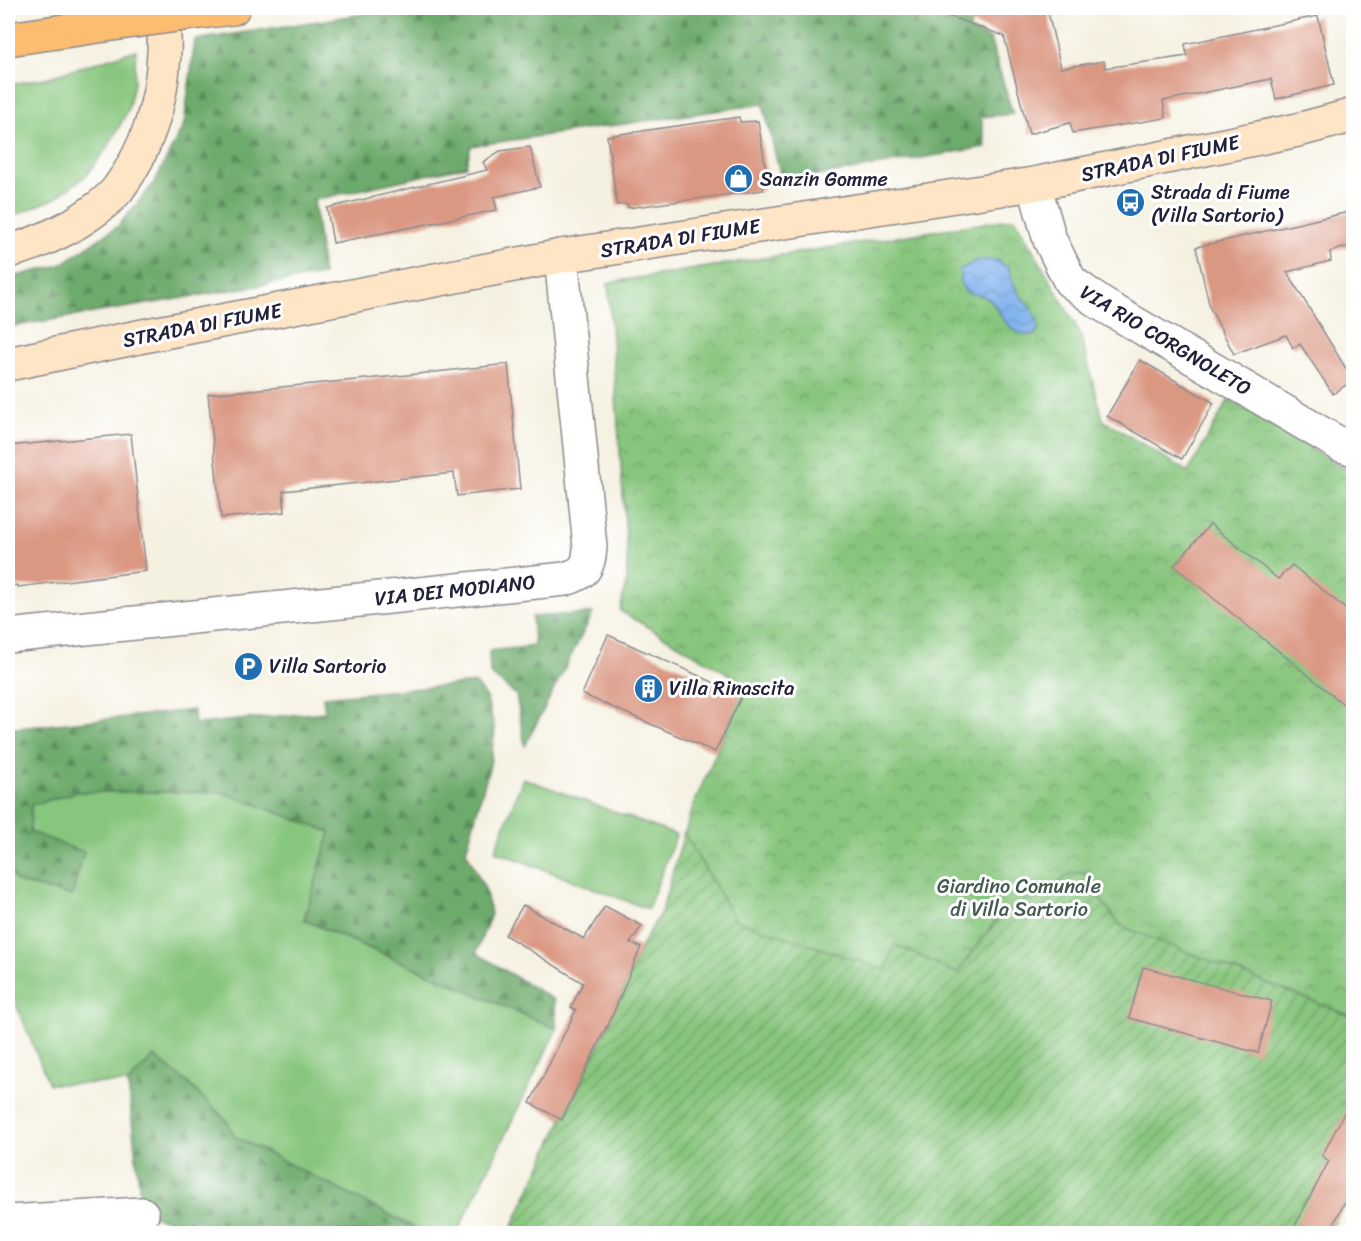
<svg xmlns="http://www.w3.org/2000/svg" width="1361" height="1241" viewBox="0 0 1361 1241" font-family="Sriracha,sans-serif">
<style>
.grass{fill:#87c67d;stroke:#54745c;stroke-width:1.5}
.forest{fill:url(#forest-firs);stroke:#486654;stroke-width:1.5}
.park{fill:url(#park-crowns);stroke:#54745c;stroke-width:1.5}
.garden{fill:url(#garden-furrows);stroke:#54745c;stroke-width:1.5}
.water{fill:url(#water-waves);stroke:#526b94;stroke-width:1.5}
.building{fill:#da9782}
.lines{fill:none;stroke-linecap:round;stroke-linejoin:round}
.street-casing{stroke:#8c8a8e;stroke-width:36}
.secondary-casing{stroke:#8c8a8e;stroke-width:36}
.primary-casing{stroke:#8c8a8e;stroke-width:36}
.street{stroke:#fff;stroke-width:33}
.secondary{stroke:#fee5c5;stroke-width:33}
.primary{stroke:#fcbd6f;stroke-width:33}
.primary-bridge-casing{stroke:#8c8a8e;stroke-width:36;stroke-linecap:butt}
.primary-bridge{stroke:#fcbd6f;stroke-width:33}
.labels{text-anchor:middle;stroke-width:6;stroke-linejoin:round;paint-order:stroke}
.street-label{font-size:20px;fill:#22223b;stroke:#fff}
.poi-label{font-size:20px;fill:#22223b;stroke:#fff;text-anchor:start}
.park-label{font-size:20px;fill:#455b52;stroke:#fff}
</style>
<defs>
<pattern id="forest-firs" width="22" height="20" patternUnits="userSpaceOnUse" patternTransform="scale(1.5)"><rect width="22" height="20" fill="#6dab6c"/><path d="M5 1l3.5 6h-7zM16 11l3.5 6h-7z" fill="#598b5a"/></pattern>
<pattern id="park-crowns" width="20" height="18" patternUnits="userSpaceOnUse" patternTransform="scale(1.5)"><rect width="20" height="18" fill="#87c67d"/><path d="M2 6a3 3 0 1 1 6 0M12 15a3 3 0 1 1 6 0" fill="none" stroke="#6ea068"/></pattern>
<pattern id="garden-furrows" width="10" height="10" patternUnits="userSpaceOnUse" patternTransform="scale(1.5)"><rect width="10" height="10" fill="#87c67d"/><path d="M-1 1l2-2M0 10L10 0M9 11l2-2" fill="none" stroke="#6ea068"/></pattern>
<pattern id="water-waves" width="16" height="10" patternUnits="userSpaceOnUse" patternTransform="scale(1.5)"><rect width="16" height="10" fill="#83b4ee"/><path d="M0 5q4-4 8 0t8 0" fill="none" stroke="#719acd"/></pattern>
</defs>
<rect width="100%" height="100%" fill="#fff"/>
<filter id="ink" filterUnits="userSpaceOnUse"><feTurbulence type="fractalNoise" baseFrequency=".0167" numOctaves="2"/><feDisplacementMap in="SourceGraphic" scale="12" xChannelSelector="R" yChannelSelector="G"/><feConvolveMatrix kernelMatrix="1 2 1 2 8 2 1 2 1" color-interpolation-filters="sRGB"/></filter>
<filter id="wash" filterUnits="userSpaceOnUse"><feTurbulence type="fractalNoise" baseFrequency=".008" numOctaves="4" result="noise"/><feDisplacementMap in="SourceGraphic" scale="24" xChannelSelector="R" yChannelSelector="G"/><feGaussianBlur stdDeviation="1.35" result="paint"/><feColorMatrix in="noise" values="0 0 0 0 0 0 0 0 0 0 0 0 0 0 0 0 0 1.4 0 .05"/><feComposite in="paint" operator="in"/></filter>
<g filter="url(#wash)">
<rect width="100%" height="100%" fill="#f5f1e1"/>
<path class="grass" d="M 136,50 L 134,83 L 128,110 L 111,142 L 87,175 L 54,199 L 8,218 L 8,85 L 50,77 Z
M 523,778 L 676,835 L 648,909 L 495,851 Z
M 77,792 L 222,792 L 330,832 L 304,920 L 557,1029 L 457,1233 L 425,1233 L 234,1136 L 227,1121 L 154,1056 L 128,1083 L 49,1084 L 9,987 L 12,939 L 8,924 L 8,868 L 17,882 L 30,832 L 31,805 Z"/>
<path class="forest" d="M 402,8 L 977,8 L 969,30 L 990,39 L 1013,114 L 981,117 L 986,147 L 782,182 L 763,104 L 471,146 L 466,166 L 314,200 L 323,275 L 8,327 L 8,278 L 60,265 L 118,226 L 154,183 L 184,124 L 195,40 Z
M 593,613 L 525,746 L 516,695 L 490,674 L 489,651 L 534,646 L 532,617 Z
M 475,683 L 486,697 L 495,729 L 490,765 L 466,851 L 485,889 L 491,914 L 476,953 L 554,1000 L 557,1029 L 304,920 L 330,832 L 222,792 L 77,792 L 31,805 L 30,832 L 84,852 L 72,896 L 17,882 L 8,868 L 8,729 L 194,710 L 195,724 L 325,712 L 323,697 Z
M 154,1056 L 188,1083 L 227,1121 L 234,1136 L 425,1233 L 222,1233 L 142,1214 L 128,1083 Z"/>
<path class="park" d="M 1015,218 L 1080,333 L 1103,420 L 1188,472 L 1229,399 L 1338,465 L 1353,470 L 1354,1186 L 1329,1233 L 509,1234 L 562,1120 L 607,1028 L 641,947 L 662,910 L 693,806 L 746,684 L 620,611 L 627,579 L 627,552 L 608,283 Z"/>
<path class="garden" d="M 684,833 L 735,920 L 886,970 L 894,944 L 957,973 L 999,916 L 1064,879 L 1073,872 L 1091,875 L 1096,893 L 1121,926 L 1353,1017 L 1353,1186 L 1329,1233 L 509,1234 L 562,1120 L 607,1028 L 641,947 L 662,910 Z"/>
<path class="water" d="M 977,260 L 996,260 L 1009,268 C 1011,277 1014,287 1020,295 C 1029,307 1036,311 1039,327 L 1035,335 C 1019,337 1009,328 1000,314 C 997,309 994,303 989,299 C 983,295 973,294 966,292 L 960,282 L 960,270 Z"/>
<g id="blocks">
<path class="building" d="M 948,8 L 1001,8 L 1022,14 L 1047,8 L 1061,68 L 1104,61 L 1105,68 L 1187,56 L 1185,44 L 1318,16 L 1334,85 L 1276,99 L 1271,79 L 1163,101 L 1166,118 L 1073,133 L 1070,123 L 1029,134 L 1004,36 L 946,15 Z
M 739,117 L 740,122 L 758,121 L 768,183 L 762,185 L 764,190 L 628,208 L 627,204 L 617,205 L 607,136 Z
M 530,147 L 540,187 L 494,197 L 497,210 L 333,243 L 327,208 L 487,170 L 483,162 L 500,151 Z
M 1349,212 L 1353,228 L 1353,245 L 1330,252 L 1331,261 L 1287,272 L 1353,380 L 1333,394 L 1300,344 L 1293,348 L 1286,335 L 1234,354 L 1210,308 L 1196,247 Z
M 1140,360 L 1214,403 L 1182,459 L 1107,416 Z
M 508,364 L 520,489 L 457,496 L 454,473 L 283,491 L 285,512 L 221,518 L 208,394 L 408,375 Z
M 131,434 L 146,571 L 18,587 L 18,585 L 8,586 L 8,446 Z
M 1210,524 L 1278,579 L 1292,565 L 1353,615 L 1353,712 L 1174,566 Z
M 608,635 L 742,695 L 715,752 L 582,694 Z
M 523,905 L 584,939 L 605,906 L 642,926 L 630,943 L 641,947 L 607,1028 L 606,1027 L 562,1120 L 530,1103 L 576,1010 L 571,1007 L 583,983 L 505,935 Z
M 1143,967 L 1272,1001 L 1258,1053 L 1129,1018 Z
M 1353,1096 L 1353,1186 L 1329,1233 L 1291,1233 L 1329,1161 L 1322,1156 Z"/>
</g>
</g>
<g filter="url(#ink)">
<use href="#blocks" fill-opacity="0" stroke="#8c8a8e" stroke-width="1.5"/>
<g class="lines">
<defs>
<path id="street" d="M 1034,184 L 1050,240 L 1070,281 L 1100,303 L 1341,445 L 1354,449
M 8,636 L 565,579 C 585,573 589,567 590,547 L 561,256
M 8,1222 L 142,1214"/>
<path id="secondary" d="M 8,251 C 28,247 48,238 67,228 C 82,220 107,203 118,189 C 147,150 162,102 164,53 C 165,38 163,23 163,8
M 8,364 L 153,334 L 561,256 L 1034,184 L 1298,130 L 1354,115"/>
<path id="primary" d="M 192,13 L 233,8
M 8,39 L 134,21"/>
</defs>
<use href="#street" class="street-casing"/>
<use href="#secondary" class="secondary-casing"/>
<use href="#primary" class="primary-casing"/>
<use href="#street" class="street"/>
<use href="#secondary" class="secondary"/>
<use href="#primary" class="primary"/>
<defs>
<path id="primary-bridge" d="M 134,21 L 192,13"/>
</defs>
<use href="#primary-bridge" class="primary-bridge-casing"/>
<use href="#primary-bridge" class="primary-bridge"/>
</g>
</g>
<defs>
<symbol id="shop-disc" viewBox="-11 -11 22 22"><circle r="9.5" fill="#1f6fb2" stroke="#fff"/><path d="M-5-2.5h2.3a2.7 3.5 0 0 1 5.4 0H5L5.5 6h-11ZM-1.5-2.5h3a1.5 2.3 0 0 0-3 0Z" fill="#fff"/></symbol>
<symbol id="bus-disc" viewBox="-11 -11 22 22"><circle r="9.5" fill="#1f6fb2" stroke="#fff"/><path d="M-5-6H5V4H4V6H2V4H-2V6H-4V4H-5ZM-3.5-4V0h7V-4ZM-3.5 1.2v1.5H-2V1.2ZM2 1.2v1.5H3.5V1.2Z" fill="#fff"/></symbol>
<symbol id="parking-disc" viewBox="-11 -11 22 22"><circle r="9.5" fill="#1f6fb2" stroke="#fff"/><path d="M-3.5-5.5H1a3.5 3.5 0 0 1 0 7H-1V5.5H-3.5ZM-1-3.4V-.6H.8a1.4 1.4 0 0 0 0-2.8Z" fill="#fff"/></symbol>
<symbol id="building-disc" viewBox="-11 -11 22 22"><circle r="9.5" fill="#1f6fb2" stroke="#fff"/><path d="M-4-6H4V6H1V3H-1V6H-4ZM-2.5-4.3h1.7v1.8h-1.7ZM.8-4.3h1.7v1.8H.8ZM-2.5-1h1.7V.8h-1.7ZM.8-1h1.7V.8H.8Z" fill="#fff"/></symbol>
</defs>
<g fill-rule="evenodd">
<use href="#shop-disc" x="722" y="162" width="33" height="33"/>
<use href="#bus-disc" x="1114" y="186" width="33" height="33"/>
<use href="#parking-disc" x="232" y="650" width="33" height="33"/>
<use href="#building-disc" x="632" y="672" width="33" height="33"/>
</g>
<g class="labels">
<g class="street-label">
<text transform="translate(1160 158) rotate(-12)" y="7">STRADA DI FIUME</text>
<text transform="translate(680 238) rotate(-9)" y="7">STRADA DI FIUME</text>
<text transform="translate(202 325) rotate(-11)" y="7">STRADA DI FIUME</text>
<text transform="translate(1166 340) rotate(31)" y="7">VIA RIO CORGNOLETO</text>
<text transform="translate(455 590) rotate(-6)" y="7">VIA DEI MODIANO</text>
</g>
<g class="poi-label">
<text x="760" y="186">Sanzin Gomme</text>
<text x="1151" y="199">Strada di Fiume<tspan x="1151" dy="23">(Villa Sartorio)</tspan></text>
<text x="269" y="673">Villa Sartorio</text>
<text x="669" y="695">Villa Rinascita</text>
</g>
<g class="park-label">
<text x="1019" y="893">Giardino Comunale<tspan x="1019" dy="23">di Villa Sartorio</tspan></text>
</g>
</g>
<rect width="1361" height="1241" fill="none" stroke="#fff" stroke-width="30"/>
</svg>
